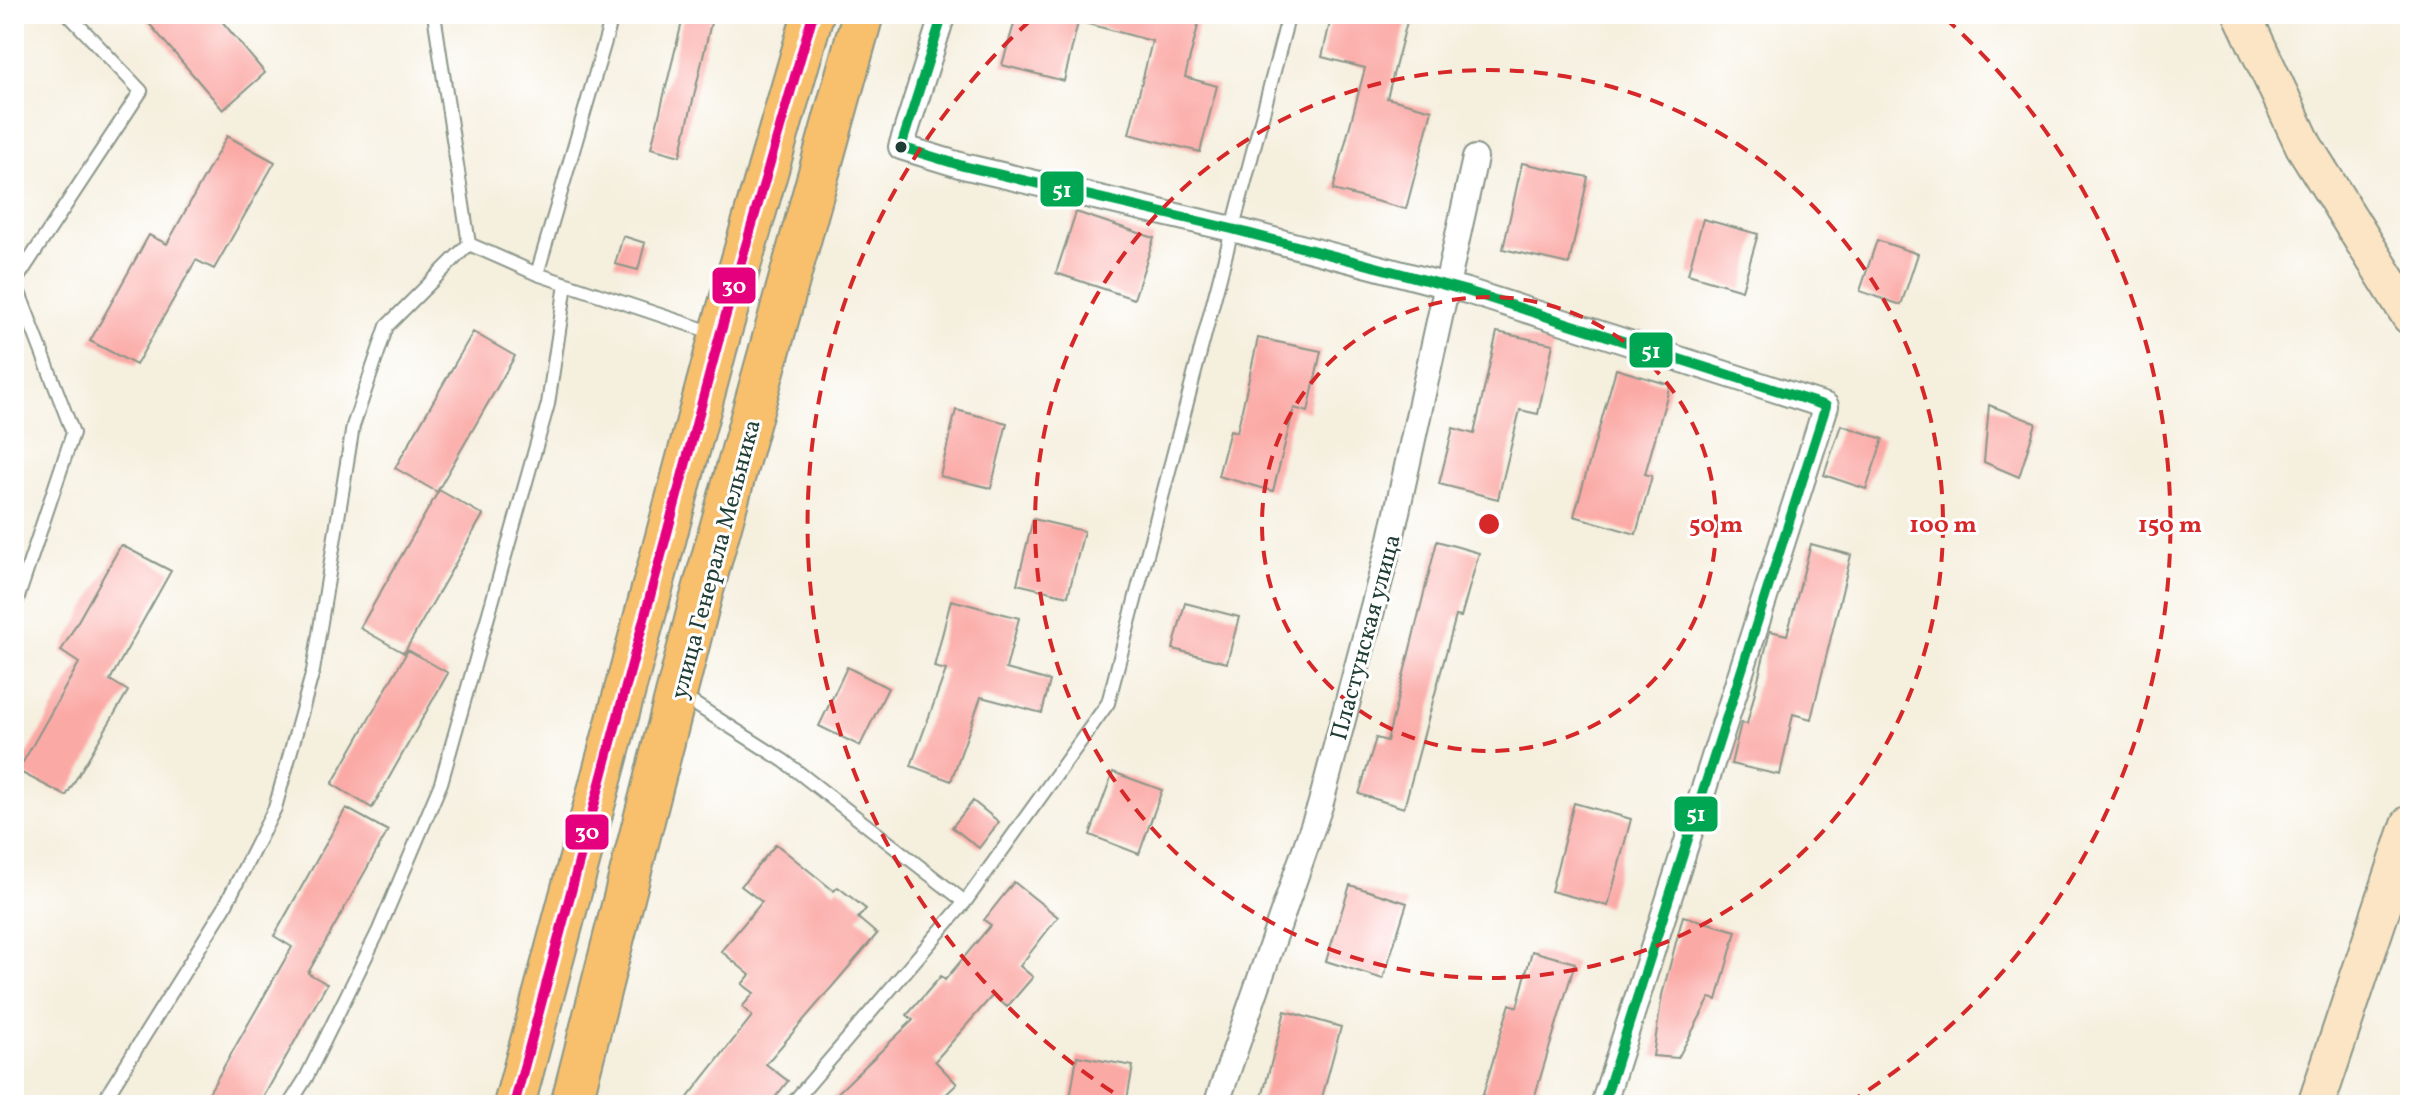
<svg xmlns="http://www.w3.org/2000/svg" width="2424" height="1119" viewBox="0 0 2424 1119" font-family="Vollkorn,serif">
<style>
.building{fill:#fba9a5}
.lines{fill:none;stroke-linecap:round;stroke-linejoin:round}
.lane-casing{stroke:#8a9689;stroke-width:16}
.street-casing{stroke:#8a9689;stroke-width:28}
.secondary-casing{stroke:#8a9689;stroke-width:40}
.primary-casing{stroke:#8a9689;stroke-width:44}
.lane{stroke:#fff;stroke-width:12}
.street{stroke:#fff;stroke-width:24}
.secondary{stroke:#fce5c4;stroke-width:36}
.primary{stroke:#f8bf6c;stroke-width:40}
.bus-1-casing{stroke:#fff;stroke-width:16}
.bus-2-casing{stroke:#fff;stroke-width:16}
.bus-1{stroke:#00a651;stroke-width:10}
.bus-2{stroke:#e5007d;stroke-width:10}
.ring{fill:none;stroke:#d62828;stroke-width:4;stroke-dasharray:14 10}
.bus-dot{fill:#1f3d34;stroke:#fff;stroke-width:3}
.labels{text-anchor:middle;stroke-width:6;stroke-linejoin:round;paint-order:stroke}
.street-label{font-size:24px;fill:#1f3d34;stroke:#fff}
.centre{fill:#d62828;stroke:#fff;stroke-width:4}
.ring-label{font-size:24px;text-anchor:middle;font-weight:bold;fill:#d62828;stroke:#fff;stroke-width:6;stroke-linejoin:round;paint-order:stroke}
.line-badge{stroke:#fff;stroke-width:3}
.badge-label{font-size:22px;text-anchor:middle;font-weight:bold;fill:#fff}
</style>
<rect width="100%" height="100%" fill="#fff"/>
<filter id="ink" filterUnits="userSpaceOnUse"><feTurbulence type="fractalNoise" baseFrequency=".0125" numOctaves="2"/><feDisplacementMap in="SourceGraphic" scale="16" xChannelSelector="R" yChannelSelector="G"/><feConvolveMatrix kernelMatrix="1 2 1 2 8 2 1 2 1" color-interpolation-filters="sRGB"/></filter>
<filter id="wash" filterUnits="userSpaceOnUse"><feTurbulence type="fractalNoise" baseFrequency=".006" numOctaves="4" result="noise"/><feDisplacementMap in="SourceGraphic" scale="32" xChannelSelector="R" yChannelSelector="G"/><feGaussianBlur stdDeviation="1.8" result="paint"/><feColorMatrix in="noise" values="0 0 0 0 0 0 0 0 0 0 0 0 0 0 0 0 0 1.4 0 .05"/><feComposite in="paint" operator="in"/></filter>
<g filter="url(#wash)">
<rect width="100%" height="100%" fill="#f5efde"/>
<g id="blocks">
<path class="building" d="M 141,14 L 216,14 L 265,73 L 223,110 Z
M 684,14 L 713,14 L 680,156 L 651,148 Z
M 1017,14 L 1080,14 L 1064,81 L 1002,65 Z
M 1082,14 L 1201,14 L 1185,77 L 1217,86 L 1200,152 L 1129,134 L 1152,41 L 1081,22 Z
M 1332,14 L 1409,14 L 1387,98 L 1432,110 L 1406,209 L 1333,190 L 1365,68 L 1322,57 Z
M 227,136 L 275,162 L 214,269 L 196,260 L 136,365 L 90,341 L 149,235 L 167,244 Z
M 1522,163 L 1588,177 L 1569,264 L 1503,249 Z
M 1076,212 L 1154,238 L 1134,299 L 1056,273 Z
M 1703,219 L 1758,234 L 1742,290 L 1688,274 Z
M 623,236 L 645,243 L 638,270 L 615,264 Z
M 1877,240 L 1918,254 L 1901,305 L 1860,291 Z
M 473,332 L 515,356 L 437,492 L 395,468 Z
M 1497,332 L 1553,344 L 1538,414 L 1520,410 L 1498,499 L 1439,484 L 1453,428 L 1474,434 Z
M 1258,338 L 1321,351 L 1308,412 L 1294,408 L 1273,491 L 1218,476 L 1230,430 L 1237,432 Z
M 1616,369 L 1670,385 L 1645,474 L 1652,476 L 1636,534 L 1574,516 Z
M 1989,405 L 2036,423 L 2019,477 L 1984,462 Z
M 956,410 L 1007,423 L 991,488 L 940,476 Z
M 1841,425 L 1883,439 L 1866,489 L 1824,475 Z
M 439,490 L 483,515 L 404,653 L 360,628 Z
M 1033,519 L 1084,531 L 1068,596 L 1017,584 Z
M 1437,541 L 1479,553 L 1461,617 L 1456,616 L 1404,808 L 1359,794 L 1376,738 L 1387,741 Z
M 1811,544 L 1851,555 L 1811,719 L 1793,714 L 1780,775 L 1731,764 L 1741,723 L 1747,724 L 1770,631 L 1787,635 Z
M 121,545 L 171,571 L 110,680 L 128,691 L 66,796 L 18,771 L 79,663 L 61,651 Z
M 951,600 L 1019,618 L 1006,669 L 1050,681 L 1042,713 L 981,697 L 951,781 L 911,766 L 946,670 L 934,667 Z
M 1185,603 L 1239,617 L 1227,663 L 1173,649 Z
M 408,650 L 448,673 L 372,808 L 332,784 Z
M 847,667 L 888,688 L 860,746 L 819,726 Z
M 1113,772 L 1162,790 L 1139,854 L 1090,835 Z
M 973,801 L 999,822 L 979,848 L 952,827 Z
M 1574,803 L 1631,819 L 1608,906 L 1551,891 Z
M 346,808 L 388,831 L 308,973 L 327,984 L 259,1105 L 202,1105 L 292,947 L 274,936 Z
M 776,844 L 834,891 L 838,887 L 866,909 L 858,918 L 877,934 L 766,1064 L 788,1081 L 769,1105 L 682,1105 L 752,1016 L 742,1007 L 754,993 L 742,984 L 750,975 L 721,951 L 762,902 L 741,886 Z
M 1014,882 L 1058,917 L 1020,966 L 1033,977 L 1007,1007 L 993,995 L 935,1061 L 957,1084 L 935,1105 L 825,1105 L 913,1020 L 907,1015 L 941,976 L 945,980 L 991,925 L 984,920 Z
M 1350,885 L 1407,903 L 1383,979 L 1326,961 Z
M 1683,916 L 1736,931 L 1717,1000 L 1710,998 L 1678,1058 L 1653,1056 L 1662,995 Z
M 1532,951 L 1575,963 L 1532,1105 L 1480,1105 L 1502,1029 L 1510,1004 L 1517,1007 Z
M 1285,1011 L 1341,1027 L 1320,1105 L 1260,1105 Z
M 1077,1056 L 1133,1066 L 1126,1105 L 1069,1105 Z"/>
</g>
</g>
<g filter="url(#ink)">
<use href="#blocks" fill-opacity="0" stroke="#8a9689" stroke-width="2"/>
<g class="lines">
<defs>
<path id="lane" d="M 434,14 L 469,244 L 537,274 L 717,334
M 537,274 L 613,14
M 14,609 L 73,433 L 15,282 L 141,91 L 68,14
M 682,696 L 784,761 L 965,902
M 101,1105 L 224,908 L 275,808 L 313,671 L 353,426 L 387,326 L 469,244
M 289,1105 L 306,1078 L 378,932 L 441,783 L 548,404 L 566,284
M 791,1105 L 965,902 L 1108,703 L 1289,14"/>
<path id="street" d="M 943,14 L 901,147 L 963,166 L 1232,229 L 1467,291 L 1826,406 L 1603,1105
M 1216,1105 L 1320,806 L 1391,539 L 1475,158"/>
<path id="secondary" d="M 2242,14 L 2304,146 L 2410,316
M 2316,1105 L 2410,824"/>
<path id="primary" d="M 514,1105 L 720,335 L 813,14
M 571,1105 L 700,601 L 863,14"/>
</defs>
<use href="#lane" class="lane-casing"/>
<use href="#street" class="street-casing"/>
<use href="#secondary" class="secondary-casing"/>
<use href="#primary" class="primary-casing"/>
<use href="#lane" class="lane"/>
<use href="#street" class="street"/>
<use href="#secondary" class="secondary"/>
<use href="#primary" class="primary"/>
<defs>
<path id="bus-1" d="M 943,14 L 901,147 L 963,166 L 1232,229 L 1467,291 L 1826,406 L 1603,1105"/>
<path id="bus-2" d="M 514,1105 L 720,335 L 813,14"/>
</defs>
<use href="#bus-1" class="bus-1-casing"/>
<use href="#bus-2" class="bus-2-casing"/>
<use href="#bus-1" class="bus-1"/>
<use href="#bus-2" class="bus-2"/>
</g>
</g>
<g class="ring">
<circle cx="1489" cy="524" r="227"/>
<circle cx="1489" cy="524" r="454"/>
<path d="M1133 1105A681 681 0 0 1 1033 18M1945 18A681 681 0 0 1 1845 1105"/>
</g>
<circle class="bus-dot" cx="901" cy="147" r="7"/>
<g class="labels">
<g class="street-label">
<text transform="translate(715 559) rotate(-75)" y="8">улица Генерала Мельника</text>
<text transform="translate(1365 637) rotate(-75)" y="8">Пластунская улица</text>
</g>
</g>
<circle cx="1489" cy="524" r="12" class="centre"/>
<g class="ring-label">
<text x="1716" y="532">50 m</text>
<text x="1943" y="532">100 m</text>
<text x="2170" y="532">150 m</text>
</g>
<g class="line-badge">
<rect x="1039" y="170" width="46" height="38" rx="8" fill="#00a651"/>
<rect x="711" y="266" width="46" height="39" rx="8" fill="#e5007d"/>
<rect x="1628" y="331" width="46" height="38" rx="8" fill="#00a651"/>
<rect x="1673" y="795" width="46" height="38" rx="8" fill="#00a651"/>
<rect x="564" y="813" width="46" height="38" rx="8" fill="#e5007d"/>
</g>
<g class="badge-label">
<text x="1062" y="197">51</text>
<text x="734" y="293">30</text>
<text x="1651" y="358">51</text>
<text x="1696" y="821">51</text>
<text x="587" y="839">30</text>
</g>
<rect width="2424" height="1119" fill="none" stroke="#fff" stroke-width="48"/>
</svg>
